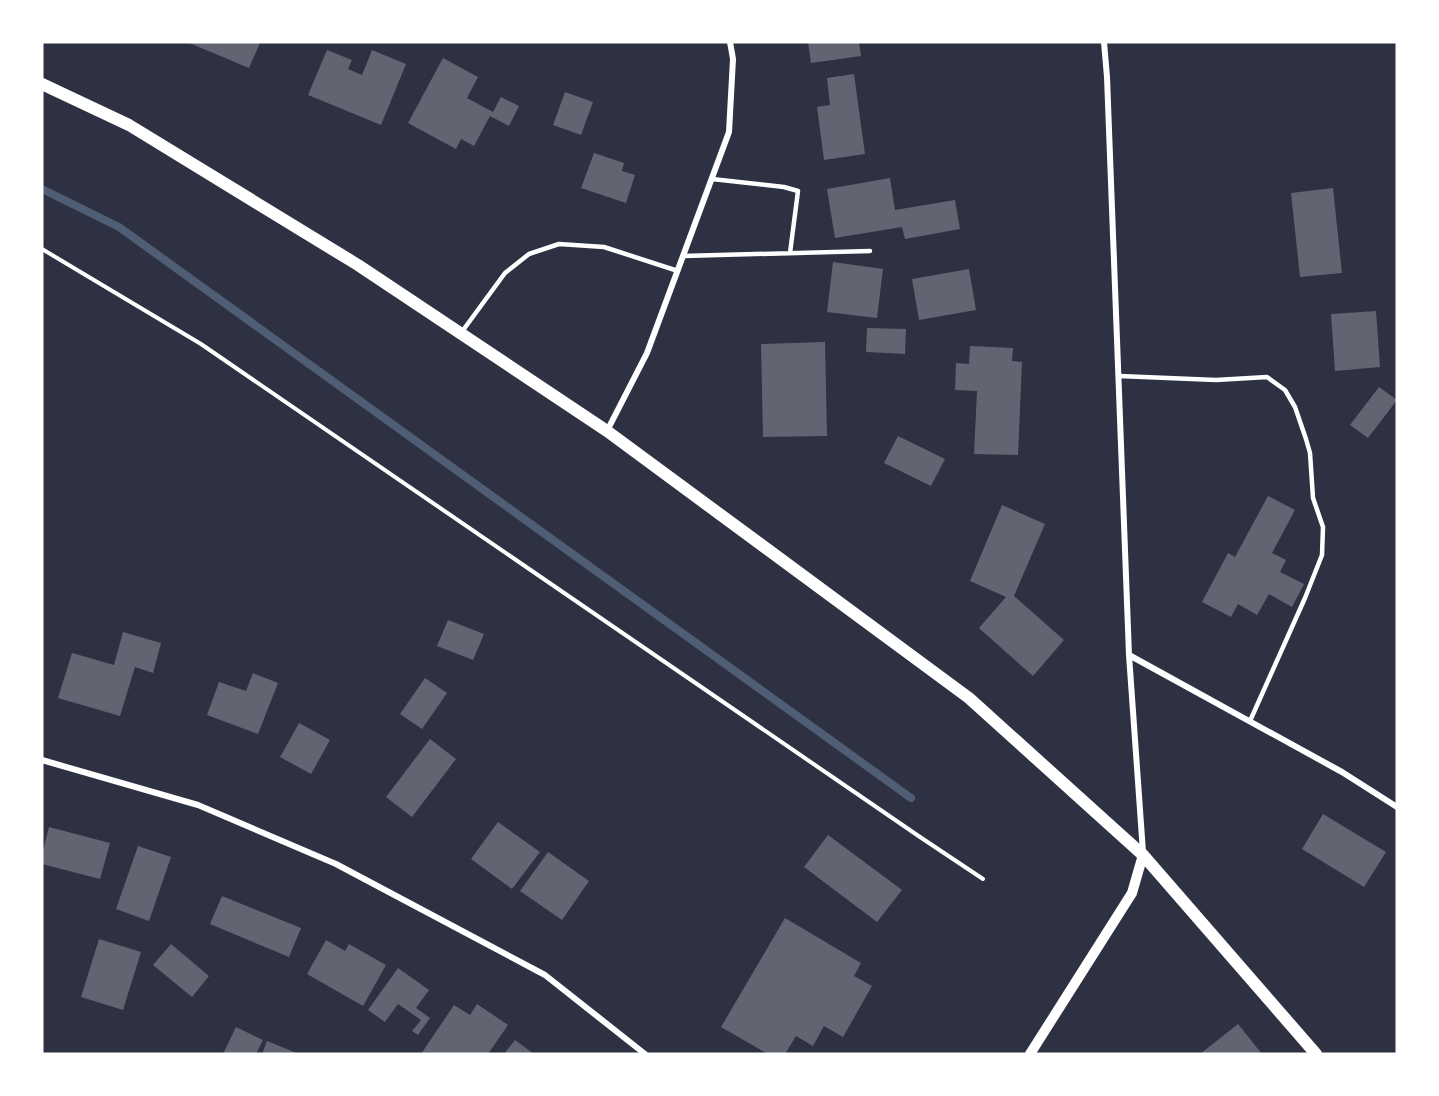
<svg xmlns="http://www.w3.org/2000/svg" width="1439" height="1096" viewBox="0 0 1439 1096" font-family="Lato,sans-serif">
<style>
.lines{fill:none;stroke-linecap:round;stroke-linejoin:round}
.stream{stroke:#4f5d75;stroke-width:8}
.building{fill:#626471}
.path{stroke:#fff;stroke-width:4}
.service{stroke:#fff;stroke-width:4.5}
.minor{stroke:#fff;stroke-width:6}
.tertiary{stroke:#fff;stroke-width:10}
.secondary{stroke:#fff;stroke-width:12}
</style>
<rect width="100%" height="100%" fill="#2d3142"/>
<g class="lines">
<path class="stream" d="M 42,189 L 119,227 L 911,798"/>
</g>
<path class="building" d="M 187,42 L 259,42 L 260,43 L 249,68 Z
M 808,42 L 859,42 L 861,56 L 811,63 Z
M 327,50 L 352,60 L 348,69 L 362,75 L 372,50 L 406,64 L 381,125 L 308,95 Z
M 443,58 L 478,77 L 467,98 L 493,112 L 501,97 L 519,106 L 509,126 L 490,116 L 474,146 L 461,139 L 456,149 L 408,123 Z
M 854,74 L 865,154 L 824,160 L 817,107 L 830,105 L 827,78 Z
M 565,92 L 593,102 L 581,135 L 553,125 Z
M 594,153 L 624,163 L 622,171 L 635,175 L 626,203 L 581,188 Z
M 890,178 L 895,210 L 955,200 L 960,229 L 905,239 L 902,227 L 835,238 L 827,189 Z
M 1333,188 L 1342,273 L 1300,277 L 1291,193 Z
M 833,262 L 883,269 L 877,318 L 827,312 Z
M 969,269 L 976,310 L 919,320 L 912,279 Z
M 1376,311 L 1380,367 L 1335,371 L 1331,314 Z
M 867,328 L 906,329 L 905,354 L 866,352 Z
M 825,342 L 827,436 L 763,437 L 761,344 Z
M 970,346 L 1013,348 L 1012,361 L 1022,362 L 1018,455 L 974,454 L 977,391 L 955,390 L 956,363 L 969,364 Z
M 1379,387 L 1397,400 L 1368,438 L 1350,425 Z
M 898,436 L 945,459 L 931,486 L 884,463 Z
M 1268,496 L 1295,510 L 1272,553 L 1286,560 L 1280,572 L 1304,584 L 1292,607 L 1269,594 L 1257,615 L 1238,604 L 1231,617 L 1202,602 L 1228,553 L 1235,557 Z
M 1002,505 L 1045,524 L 1014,596 L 1064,640 L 1033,676 L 979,628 L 1006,597 L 970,581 Z
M 448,620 L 484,634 L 473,660 L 437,646 Z
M 123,632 L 161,643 L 153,673 L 135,667 L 120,716 L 58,698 L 72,653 L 114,665 Z
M 253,673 L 278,683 L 258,734 L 207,715 L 219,682 L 246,691 Z
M 425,678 L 447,693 L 422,729 L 400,714 Z
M 299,723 L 330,740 L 311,774 L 280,757 Z
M 430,739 L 456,759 L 412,817 L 386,797 Z
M 1323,814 L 1386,852 L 1364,887 L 1302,849 Z
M 498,822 L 540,852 L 512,889 L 471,859 Z
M 49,827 L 110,843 L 100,879 L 42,864 L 42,855 Z
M 828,835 L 902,890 L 877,922 L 804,867 Z
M 138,846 L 171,857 L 149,921 L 116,909 Z
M 548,852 L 589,881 L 562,920 L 520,891 Z
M 222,896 L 301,928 L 289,957 L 210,924 Z
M 785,918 L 861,963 L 854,976 L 872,986 L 843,1037 L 824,1026 L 813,1046 L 796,1036 L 785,1054 L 768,1054 L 721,1027 Z
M 99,939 L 141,952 L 123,1010 L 81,997 Z
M 326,940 L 345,951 L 349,944 L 386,965 L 363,1006 L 307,974 Z
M 171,944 L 209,976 L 192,997 L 153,965 Z
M 398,968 L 429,990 L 416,1008 L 430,1018 L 418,1035 L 412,1031 L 421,1020 L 398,1004 L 385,1022 L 368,1010 Z
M 477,1004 L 508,1025 L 488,1054 L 421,1054 L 454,1005 L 470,1015 Z
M 1238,1024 L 1262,1054 L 1200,1054 Z
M 236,1027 L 263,1040 L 256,1054 L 223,1054 Z
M 515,1040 L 534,1054 L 504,1054 Z
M 267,1041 L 299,1054 L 262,1054 Z"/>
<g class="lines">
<path class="path" d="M 42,249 L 201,344 L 920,837 L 983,879"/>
<path class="service" d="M 712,179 L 784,187 L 798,191 L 790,253
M 683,256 L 870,251
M 461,333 L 505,273 L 529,254 L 559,244 L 604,247 L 678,271
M 1119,376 L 1216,380 L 1267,377 L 1285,390 L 1295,407 L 1306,439 L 1310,453 L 1313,498 L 1323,527 L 1322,555 L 1305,598 L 1250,721"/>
<path class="minor" d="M 1104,42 L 1107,77 L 1129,655 L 1143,852
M 607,431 L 647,353 L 729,132 L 733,59 L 730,42
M 1129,655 L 1342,772 L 1397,807
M 42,760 L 198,805 L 336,864 L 545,975 L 645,1054"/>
<path class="tertiary" d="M 1030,1054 L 1132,893 L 1143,855"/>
<path class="secondary" d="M 42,84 L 129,125 L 358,265 L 607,431 L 969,698 L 1143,855 L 1316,1054"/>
</g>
<rect width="1439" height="1096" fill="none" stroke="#ffffff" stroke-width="87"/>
</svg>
